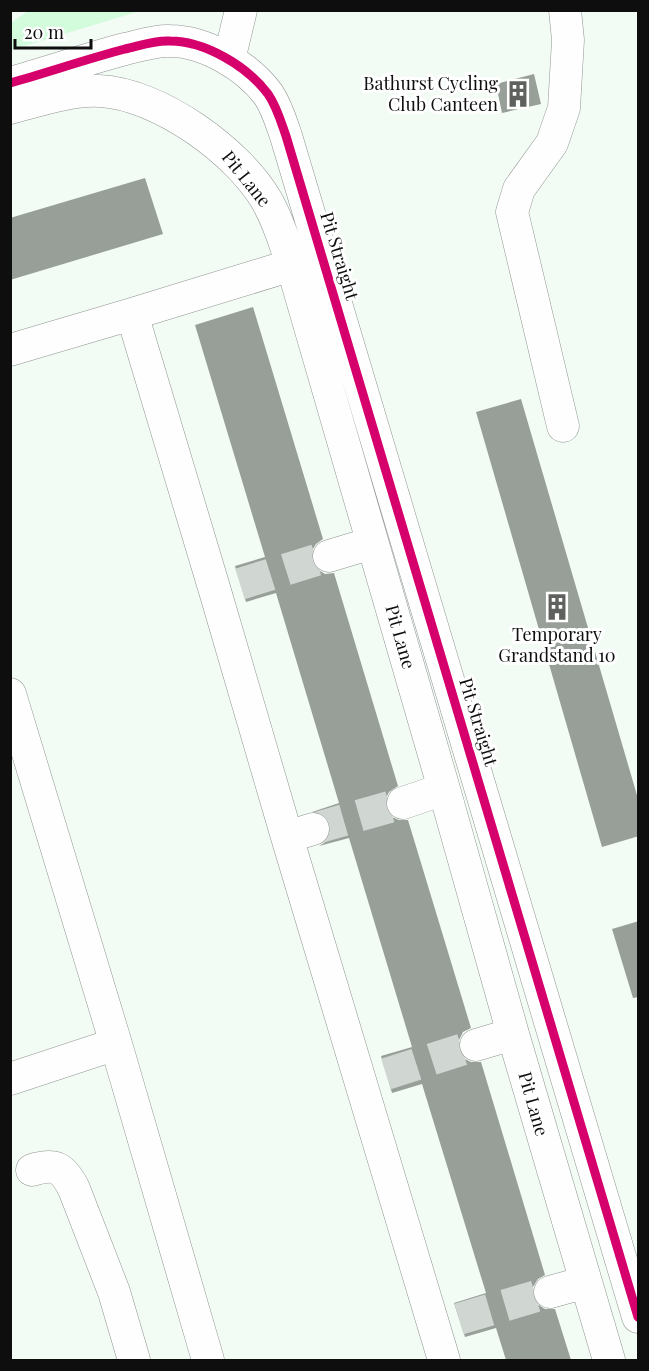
<svg xmlns="http://www.w3.org/2000/svg" width="649" height="1371" viewBox="0 0 649 1371" font-family="'Playfair Display',serif">
<style>
.sand{fill:#d3fcdc}
.building{fill:#989f99}
.lines{fill:none;stroke-linecap:round;stroke-linejoin:round}
.minor-tunnel{stroke:#d0d7d2;stroke-width:32;stroke-dasharray:32 16;stroke-linecap:butt}
.minor-casing{stroke:#919592;stroke-width:33}
.minor{stroke:#fdfefd;stroke-width:32}
.cycleway-casing{stroke:#fff;stroke-width:13}
.cycleway{stroke:#d6006c;stroke-width:9}
.labels{text-anchor:middle;stroke-width:6;stroke-linejoin:round;paint-order:stroke}
.poi-label{font-size:18px;fill:#0e0e0e;stroke:#fff;text-anchor:end}
.street-label{font-size:18px;fill:#0e0e0e;stroke:#fff}
</style>
<rect width="100%" height="100%" fill="#f2fbf4"/>
<path class="sand" d="M 28,11 L 28,10 L 140,11 L 11,50 L 11,23 Z"/>
<path class="building" d="M 534,74 L 541,104 L 502,113 L 496,84 Z
M 145,178 L 163,234 L 10,280 L 10,218 Z
M 253,307 L 323,539 L 316,544 L 311,552 L 312,561 L 317,569 L 325,574 L 334,573 L 398,786 L 389,792 L 385,800 L 386,808 L 392,817 L 399,820 L 408,820 L 471,1028 L 463,1032 L 459,1040 L 459,1051 L 463,1058 L 471,1062 L 481,1062 L 545,1275 L 538,1279 L 533,1287 L 533,1297 L 537,1304 L 545,1309 L 555,1309 L 571,1360 L 506,1360 L 496,1328 L 465,1337 L 454,1303 L 486,1293 L 422,1084 L 392,1093 L 381,1056 L 412,1047 L 349,838 L 319,846 L 327,841 L 330,834 L 330,824 L 325,815 L 318,812 L 312,812 L 339,803 L 276,593 L 246,602 L 235,566 L 265,557 L 195,325 Z
M 521,399 L 639,802 L 639,836 L 602,847 L 476,412 Z
M 639,921 L 639,997 L 633,998 L 612,929 Z"/>
<g class="lines">
<path class="minor-tunnel" d="M 240,584 L 329,556
M 313,829 L 403,803
M 386,1074 L 476,1045
M 459,1319 L 550,1292"/>
<defs>
<path id="minor" d="M 229,60 L 241,10
M 10,83 C 49,72 87,59 125,49 C 139,46 155,40 170,41 C 205,41 247,66 268,94 C 277,107 281,122 286,136 L 638,1317
M 10,108 C 37,101 73,89 100,91 C 159,94 238,151 267,201 C 278,221 285,243 292,265 L 444,789 L 513,1034 L 609,1360
M 132,314 L 292,265
M 10,350 L 132,314 L 215,591 L 287,837 L 444,1360
M 563,426 L 512,212 L 519,189 L 552,143 L 564,108 L 568,40 L 565,10
M 329,556 L 372,543
M 10,694 L 116,1044 L 208,1360
M 403,803 L 444,789
M 287,837 L 313,829
M 476,1045 L 513,1034
M 10,1079 L 116,1044
M 32,1170 C 55,1163 63,1167 74,1189 L 114,1292 L 134,1360
M 550,1292 L 586,1282"/>
</defs>
<use href="#minor" class="minor-casing"/>
<use href="#minor" class="minor"/>
<defs>
<path id="cycleway" d="M 10,83 C 49,72 87,59 125,49 C 139,46 155,40 170,41 C 205,41 247,66 268,94 C 277,107 281,122 286,136 L 638,1317"/>
</defs>
<use href="#cycleway" class="cycleway-casing"/>
<use href="#cycleway" class="cycleway"/>
</g>
<defs>
<symbol id="building-bare" viewBox="-9 -9 18 18"><path d="M-4-6H4V6H1V3H-1V6H-4ZM-2.5-4.3h1.7v1.8h-1.7ZM.8-4.3h1.7v1.8H.8ZM-2.5-1h1.7V.8h-1.7ZM.8-1h1.7V.8H.8Z" fill="#5e615e" stroke="#fff" stroke-width="2.5" paint-order="stroke"/></symbol>
</defs>
<g fill-rule="evenodd">
<use href="#building-bare" x="499" y="75" width="38" height="38"/>
<use href="#building-bare" x="538" y="588" width="38" height="38"/>
</g>
<g class="labels">
<g class="poi-label">
<text x="498" y="90">Bathurst Cycling<tspan x="498" dy="21">Club Canteen</tspan></text>
<text x="557" y="641" text-anchor="middle">Temporary<tspan x="557" dy="21">Grandstand 10</tspan></text>
</g>
<g class="street-label">
<text transform="translate(246 179) rotate(51)" y="6">Pit Lane</text>
<text transform="translate(339 256) rotate(73)" y="6">Pit Straight</text>
<text transform="translate(400 637) rotate(74)" y="6">Pit Lane</text>
<text transform="translate(478 722) rotate(73)" y="6">Pit Straight</text>
<text transform="translate(533 1104) rotate(74)" y="6">Pit Lane</text>
</g>
</g>
<rect width="649" height="1371" fill="none" stroke="#0e0e0e" stroke-width="24"/>
<path d="M15 39v9h76v-9" fill="none" stroke="#0e0e0e" stroke-width="3"/>
<text x="24" y="39" font-size="18" fill="#0e0e0e" stroke="#ffffff" stroke-width="4.5" paint-order="stroke">20 m</text>
</svg>
